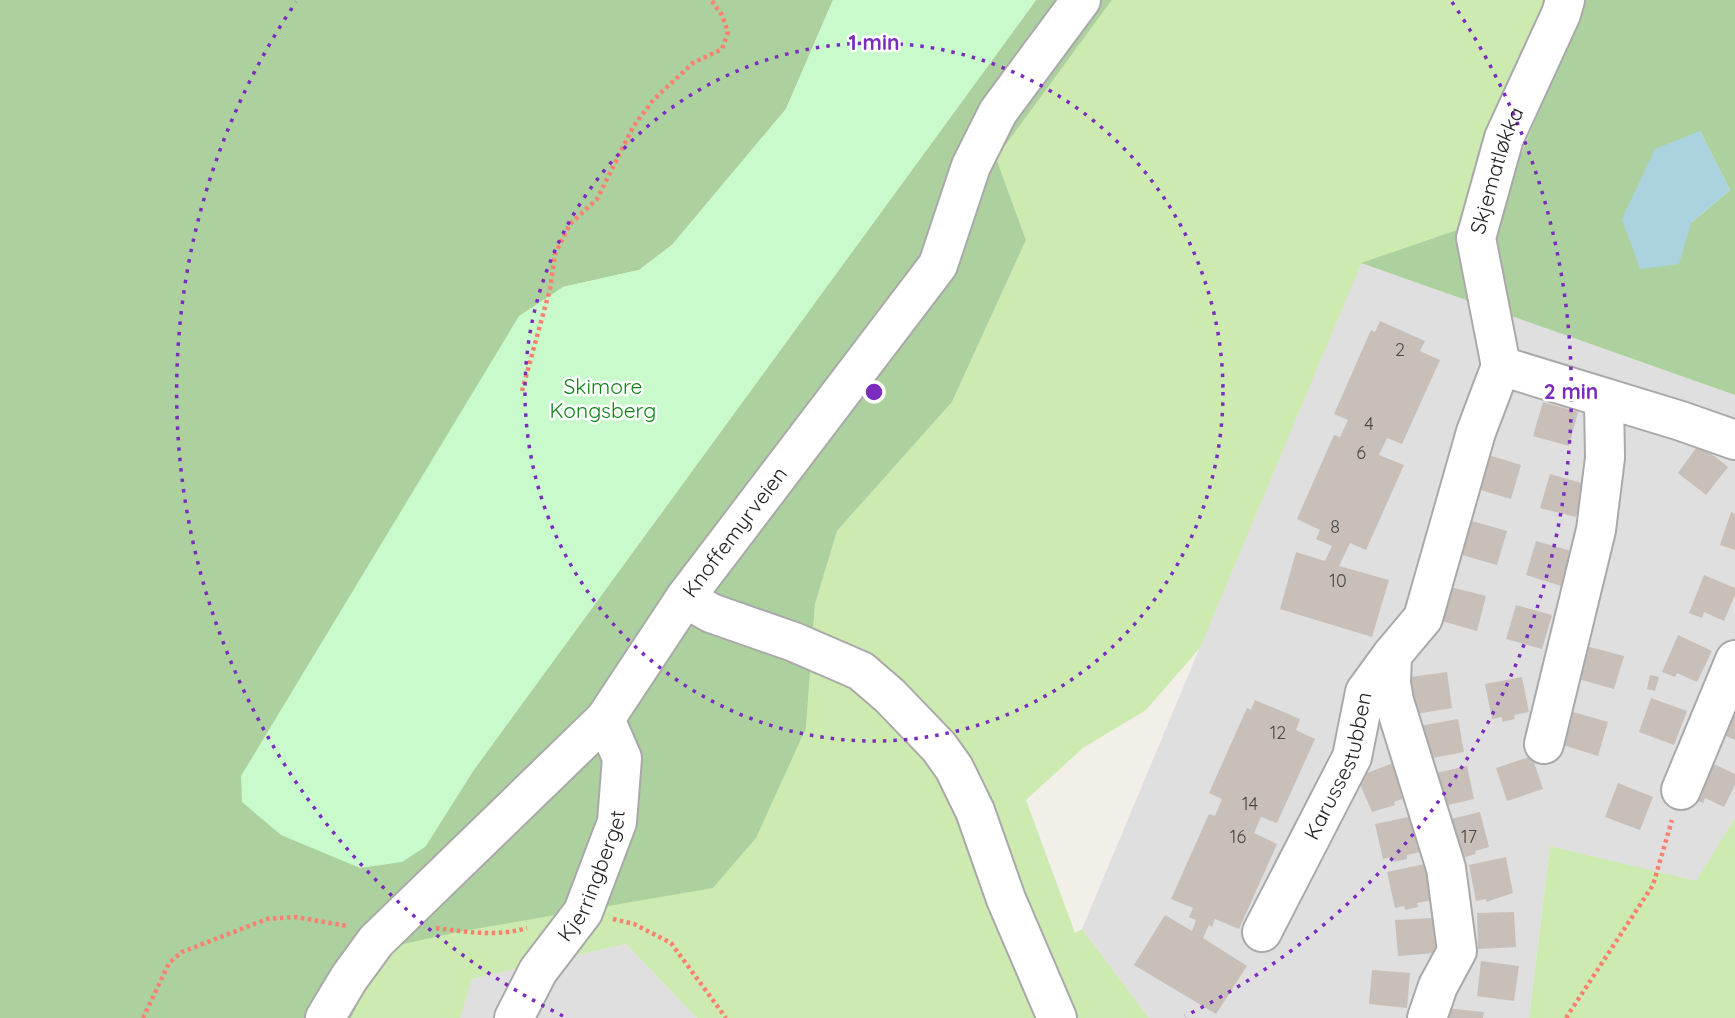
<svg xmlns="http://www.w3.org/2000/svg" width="1735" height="1018" viewBox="0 0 1735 1018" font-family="Quicksand,sans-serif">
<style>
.residential{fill:#e0dfdf}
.grass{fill:#cdebb0}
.forest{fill:#add19e;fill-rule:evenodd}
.park{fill:#c8facc}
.water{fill:#aad3df}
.building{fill:#c7bfb8}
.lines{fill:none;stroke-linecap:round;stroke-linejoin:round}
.minor-casing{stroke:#a9a9a9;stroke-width:42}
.path{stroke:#fa8072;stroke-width:4.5;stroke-dasharray:3.5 3.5;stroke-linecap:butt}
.minor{stroke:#fff;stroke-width:38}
.ring{fill:none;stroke:#7b2cbf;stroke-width:3.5;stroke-dasharray:3.5 7}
.labels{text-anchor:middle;stroke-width:5;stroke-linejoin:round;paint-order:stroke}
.number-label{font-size:18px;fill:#4b4948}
.street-label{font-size:21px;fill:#222;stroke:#fff}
.park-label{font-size:21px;fill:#0c8416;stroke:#fff}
.centre{fill:#7b2cbf;stroke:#fff;stroke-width:3.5}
.ring-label{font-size:21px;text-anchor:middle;font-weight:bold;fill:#7b2cbf;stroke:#fff;stroke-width:5;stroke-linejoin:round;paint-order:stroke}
</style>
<rect width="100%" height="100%" fill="#f2efe9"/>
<path class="residential" d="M 1361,263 L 1735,395 L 1735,818 L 1696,882 L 1550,846 L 1529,1018 L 1149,1018 L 1082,929 Z
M 626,944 L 697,1018 L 460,1018 L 471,979 Z"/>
<path class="grass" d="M 1112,0 L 1585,0 L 1495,217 L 1361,264 L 1200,648 L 1146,710 L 1083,748 L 1026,800 L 1075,933 L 1082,929 L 1149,1018 L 697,1018 L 626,944 L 472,979 L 460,1018 L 351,1018 L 386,948 L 463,931 L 806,728 L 815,604 L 837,531 L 952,402 L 1026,240 L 996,158 Z
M 1735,818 L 1735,1018 L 1529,1018 L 1550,846 L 1696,881 Z"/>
<path class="forest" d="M 0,0 L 833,0 L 786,109 L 672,245 L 639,270 L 563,287 L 425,847 L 473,771 L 1036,0 L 1112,0 L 996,158 L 1026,240 L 952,402 L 837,531 L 815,604 L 806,728 L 756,838 L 713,888 L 463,931 L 386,948 L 351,1018 L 0,1018 Z
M 1585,0 L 1735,0 L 1735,395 L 1361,263 L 1495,217 ZM 1700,131 L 1730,190 L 1691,223 Z"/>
<path class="park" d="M 833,0 L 1036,0 L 473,771 L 425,847 L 402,862 L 360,868 L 281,835 L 242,802 L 241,776 L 519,316 L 563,287 L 639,270 L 672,245 L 786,109 Z"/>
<path class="water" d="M 1700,131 L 1730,190 L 1691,223 L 1679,264 L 1640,269 L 1622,219 L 1655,149 Z"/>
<path class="building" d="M 1380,321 L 1425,341 L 1420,351 L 1440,360 L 1402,444 L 1387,438 L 1379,455 L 1404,465 L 1366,550 L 1350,543 L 1339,566 L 1389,580 L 1372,637 L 1280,609 L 1296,552 L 1325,561 L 1332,546 L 1316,539 L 1320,530 L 1297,519 L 1334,435 L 1340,437 L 1348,420 L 1334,414 L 1371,330 L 1375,332 Z
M 1543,402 L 1578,412 L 1569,446 L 1533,436 Z
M 1699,444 L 1728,467 L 1706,495 L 1678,473 Z
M 1485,454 L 1521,465 L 1511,499 L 1474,488 Z
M 1550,474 L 1585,484 L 1576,517 L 1540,508 Z
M 1731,512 L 1735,514 L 1735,550 L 1720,545 Z
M 1472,521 L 1507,531 L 1497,565 L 1462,555 Z
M 1536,541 L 1571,551 L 1561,586 L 1526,575 Z
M 1704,575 L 1735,588 L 1735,595 L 1724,621 L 1704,612 L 1702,618 L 1689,613 Z
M 1451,587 L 1486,596 L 1477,631 L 1442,621 Z
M 1516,605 L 1552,615 L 1542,649 L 1506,639 Z
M 1678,635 L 1712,651 L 1697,682 L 1677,673 L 1675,677 L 1662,672 Z
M 1582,645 L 1624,656 L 1614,689 L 1578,679 Z
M 1447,672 L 1452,708 L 1416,714 L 1410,677 Z
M 1650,675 L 1659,677 L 1655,691 L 1647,689 Z
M 1522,677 L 1529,712 L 1514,715 L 1515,719 L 1502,722 L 1502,717 L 1492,719 L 1485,684 Z
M 1651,698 L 1687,711 L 1674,745 L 1639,732 Z
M 1255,700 L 1300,719 L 1296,730 L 1315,739 L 1277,823 L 1261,817 L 1254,833 L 1277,844 L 1239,929 L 1215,919 L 1212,927 L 1209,925 L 1203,938 L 1247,966 L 1216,1014 L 1134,965 L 1165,915 L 1192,931 L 1196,920 L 1189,917 L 1193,908 L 1171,899 L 1209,814 L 1215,816 L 1222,799 L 1209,793 L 1247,708 L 1251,710 Z
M 1735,701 L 1735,740 L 1717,732 Z
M 1573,712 L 1608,722 L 1598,756 L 1563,745 L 1564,720 L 1570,721 Z
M 1458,719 L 1464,752 L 1427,759 L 1420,726 Z
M 1532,756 L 1543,789 L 1507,801 L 1496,768 Z
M 1705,760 L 1735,774 L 1735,785 L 1724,807 L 1705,798 L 1703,803 L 1690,797 Z
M 1393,763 L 1407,797 L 1394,802 L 1395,805 L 1372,812 L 1357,777 Z
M 1467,766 L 1474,799 L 1439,807 L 1431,774 Z
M 1618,783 L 1653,797 L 1640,830 L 1605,817 Z
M 1480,812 L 1489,847 L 1475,851 L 1476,854 L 1462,858 L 1443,821 Z
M 1413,816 L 1420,852 L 1407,855 L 1407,859 L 1394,862 L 1393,857 L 1383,859 L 1375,824 Z
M 1506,857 L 1513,893 L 1486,902 L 1486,899 L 1476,901 L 1469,865 Z
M 1425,864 L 1433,900 L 1417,903 L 1418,907 L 1405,910 L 1404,906 L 1395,908 L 1387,872 Z
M 1514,912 L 1516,947 L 1478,949 L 1477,913 Z
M 1433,918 L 1436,953 L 1398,956 L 1395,920 Z
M 1481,961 L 1519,966 L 1514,1001 L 1477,996 Z
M 1372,970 L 1410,973 L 1407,1008 L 1369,1004 Z
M 1446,1008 L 1484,1012 L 1483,1018 L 1445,1018 Z"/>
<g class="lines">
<defs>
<g id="minor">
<path id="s1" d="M 1501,366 L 1476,238 L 1504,138 L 1561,14 L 1565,0"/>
<path d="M 1501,366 L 1681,421 L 1735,440"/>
<path d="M 685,598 L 711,613 L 794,642 L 861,671 L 890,696 L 939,747 L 954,768 L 975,811 L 1006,899 L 1057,1018"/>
<path d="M 1392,655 L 1391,683 L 1394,701 L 1446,868 L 1457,951 L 1438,986 L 1427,1018"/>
<path d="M 1544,744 L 1596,530 L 1605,458 L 1604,399"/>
<path d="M 1681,790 L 1735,660"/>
<path id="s2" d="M 1262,932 L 1352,757 L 1365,692 L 1392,655 L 1423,618 L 1476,432 L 1501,366"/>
<path id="s3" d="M 325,1018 L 349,978 L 376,941 L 605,719 L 685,598 L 938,265 L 971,166 L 998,112 L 1081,0"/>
<path id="s4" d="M 514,1018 L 538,971 L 583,912 L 617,822 L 622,758 L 605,719"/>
</g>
</defs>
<use href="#minor" class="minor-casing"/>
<path class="path" d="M 522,391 L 550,289 L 555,254 L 570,224 L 597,199 L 633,127 L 654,99 L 693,63 L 722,49 L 728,32 L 722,15 L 711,0
M 613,919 L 634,924 L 671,943 L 726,1018
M 436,928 C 467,932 497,937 527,928
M 143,1018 L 169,963 L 182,952 L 267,919 L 295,917 L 348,926
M 1566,1018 L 1653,885 L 1672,820"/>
<use href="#minor" class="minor"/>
</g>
<g class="ring">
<circle cx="874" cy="392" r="349"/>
<path d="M563 1016A697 697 0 0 1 296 2M1452 2A697 697 0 0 1 1185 1016"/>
</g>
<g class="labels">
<g class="number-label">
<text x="1400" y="356">2</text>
<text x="1369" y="430">4</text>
<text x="1361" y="459">6</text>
<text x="1335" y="533">8</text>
<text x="1338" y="587">10</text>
<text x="1278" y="739">12</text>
<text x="1250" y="810">14</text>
<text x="1238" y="843">16</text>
<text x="1469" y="843">17</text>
</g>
<g class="street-label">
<text dy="7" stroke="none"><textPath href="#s1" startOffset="201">Skjematløkka</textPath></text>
<text dy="7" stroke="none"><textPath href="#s3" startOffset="639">Knoffemyrveien</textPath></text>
<text dy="7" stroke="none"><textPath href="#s2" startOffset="184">Karussestubben</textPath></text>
<text dy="7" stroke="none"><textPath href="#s4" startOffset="164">Kjerringberget</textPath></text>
</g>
<g class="park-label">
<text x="603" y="394">Skimore<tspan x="603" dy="24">Kongsberg</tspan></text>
</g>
</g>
<circle cx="874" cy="392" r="10" class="centre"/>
<g class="ring-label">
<text x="874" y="50">1 min</text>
<text x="1571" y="399">2 min</text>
</g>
</svg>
